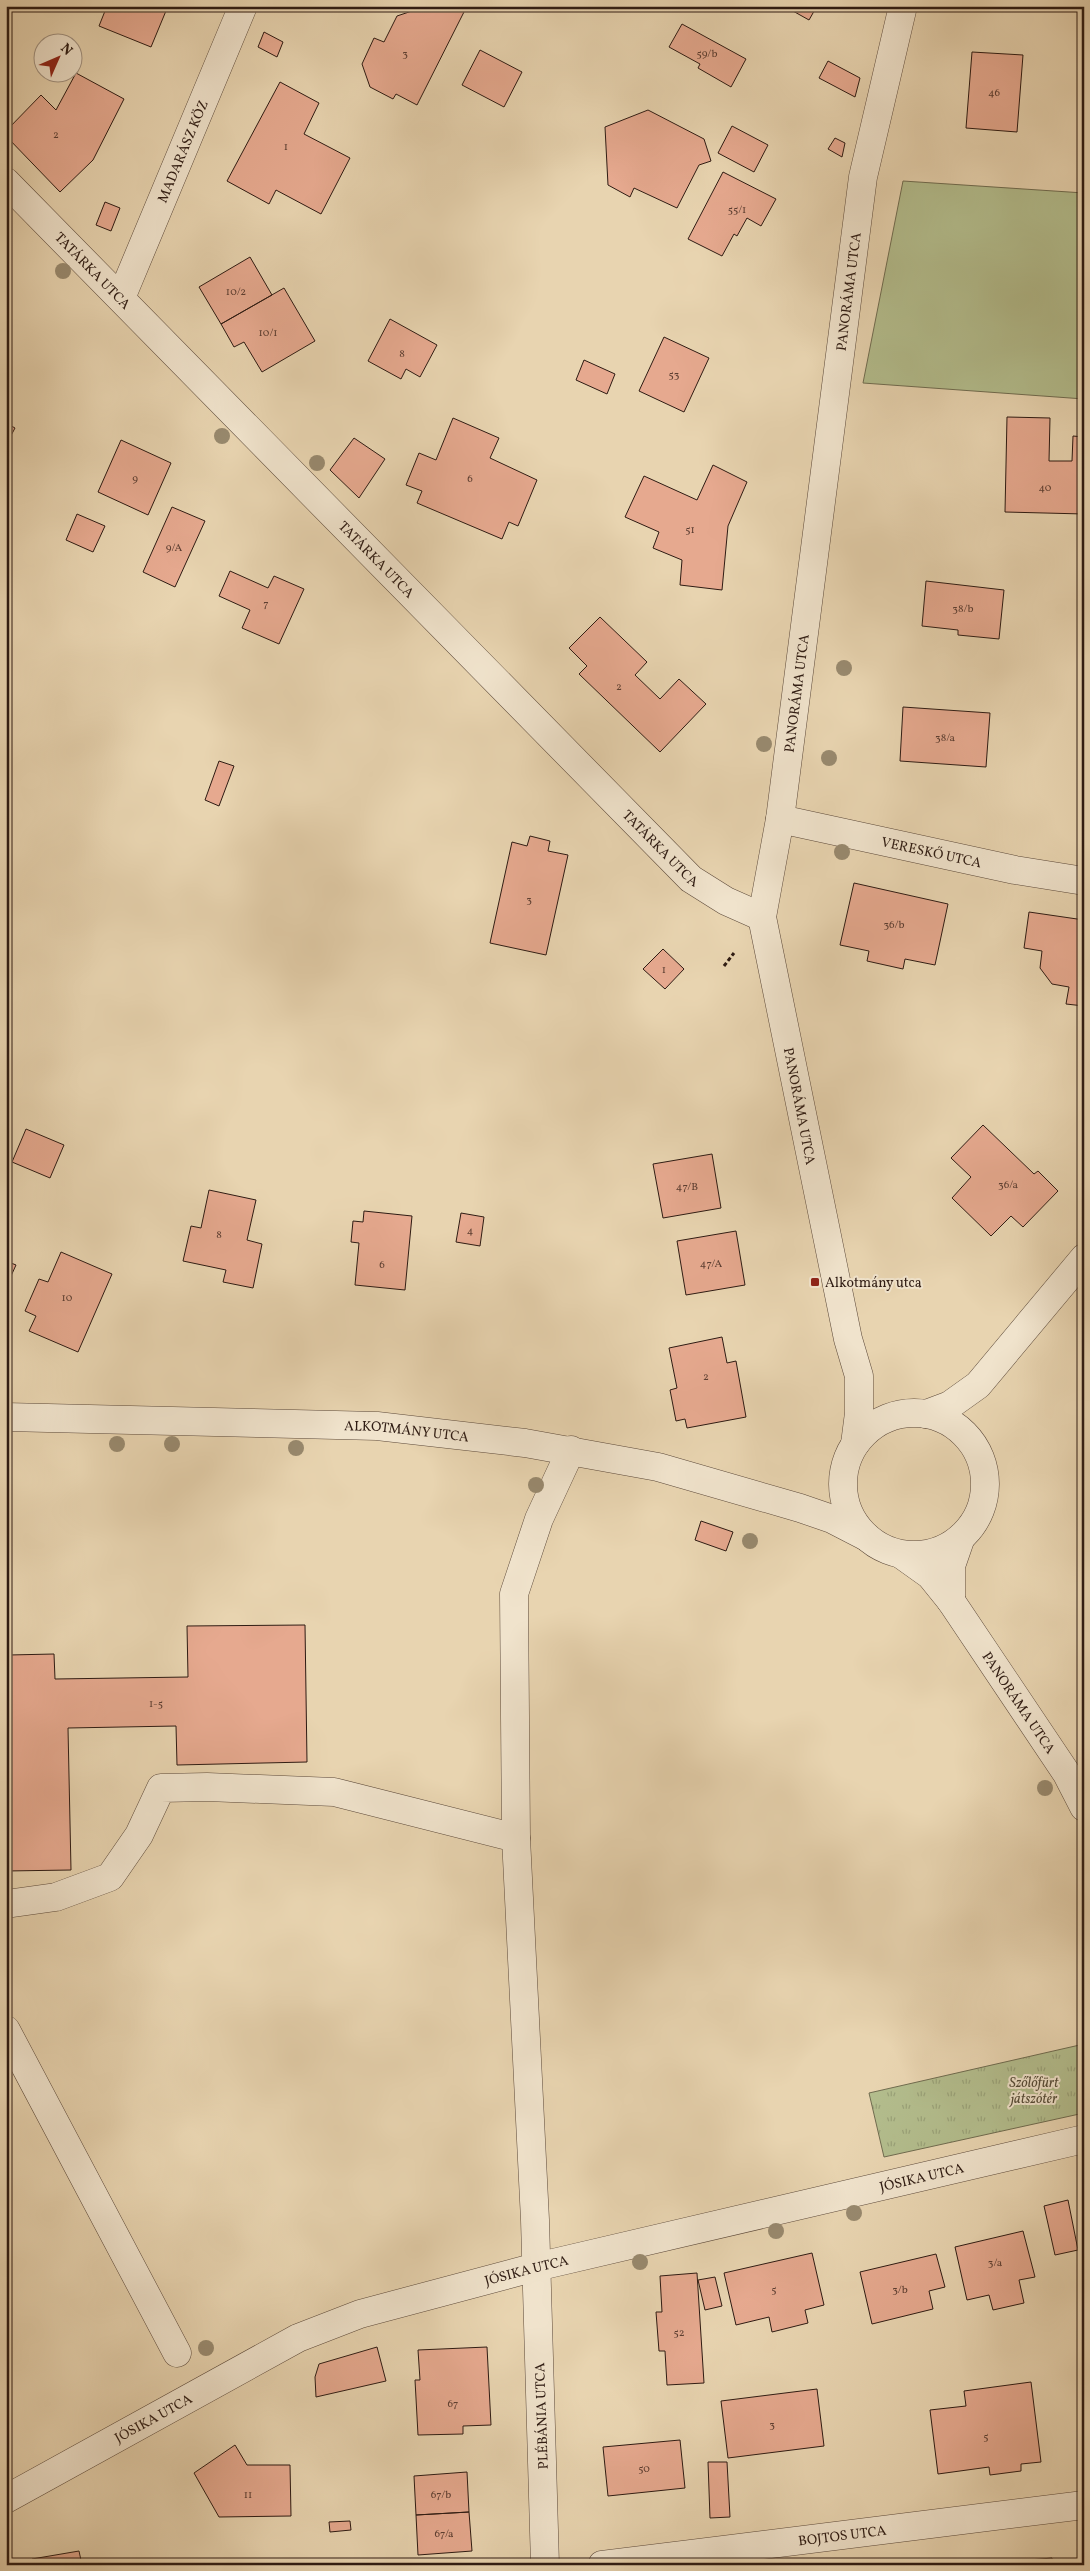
<svg xmlns="http://www.w3.org/2000/svg" width="1090" height="2571" viewBox="0 0 1090 2571" font-family="Vollkorn,serif">
<style>
.green{fill:#b3bd8d;stroke:#706c50}
.park{fill:url(#park-tufts);stroke:#706c50}
.building{fill:#e6a98f;stroke:#2e1b13}
.lines{fill:none;stroke-linecap:round;stroke-linejoin:round}
.minor-casing{stroke:#5c493a;stroke-width:29}
.path{stroke:#2e1b13;stroke-width:3;stroke-dasharray:4 2.5;stroke-linecap:butt}
.minor{stroke:#f0e3cc;stroke-width:28}
.tree{fill:#98896e}
.poi-dot{fill:#8f2418;stroke:#f0e3cc;stroke-width:2}
.labels{text-anchor:middle;stroke-width:4;stroke-linejoin:round;paint-order:stroke}
.number-label{font-size:11px;fill:#5c3e32}
.street-label{font-size:14px;fill:#2e1b13;stroke:#f0e3cc}
.poi-label{font-size:14px;fill:#2e1b13;stroke:#f0e3cc;text-anchor:start}
.park-label{font-size:14px;font-style:italic;fill:#564c38;stroke:#f0e3cc}
</style>
<defs>
<pattern id="park-tufts" width="24" height="20" patternUnits="userSpaceOnUse" patternTransform="scale(1.25)"><rect width="24" height="20" fill="#b3bd8d"/><path d="M3 7l-1-3M5 7V3M7 7l1-3M15 17l-1-3M17 17v-4M19 17l1-3" fill="none" stroke="#9aa279"/></pattern>
</defs>
<rect width="100%" height="100%" fill="#e8d4b0"/>
<filter id="stains"><feTurbulence type="fractalNoise" baseFrequency=".004" numOctaves="4"/><feColorMatrix values="0 0 0 0 .2 0 0 0 0 .09 0 0 0 0 .02 0 0 0 .5 -.17"/></filter>
<radialGradient id="worn" r=".72"><stop offset=".6" stop-color="#630" stop-opacity="0"/><stop offset="1" stop-color="#630" stop-opacity=".3"/></radialGradient>
<path class="green" d="M 903,181 L 1084,193 L 1084,399 L 863,383 Z"/>
<path class="park" d="M 1084,2044 L 1084,2113 L 884,2157 L 869,2093 Z"/>
<path class="building" d="M 107,6 L 168,6 L 151,47 L 99,26 Z
M 410,6 L 467,6 L 417,105 L 396,94 L 393,99 L 370,87 L 362,64 L 374,38 L 384,42 L 397,16 L 412,11 Z
M 784,6 L 817,6 L 809,20 Z
M 682,24 L 746,59 L 731,87 L 698,68 L 700,64 L 669,47 Z
M 264,32 L 283,42 L 277,57 L 258,47 Z
M 480,50 L 522,72 L 504,107 L 462,85 Z
M 972,52 L 1023,55 L 1017,132 L 966,128 Z
M 828,61 L 860,78 L 855,97 L 819,78 Z
M 76,73 L 124,99 L 93,160 L 60,192 L 6,136 L 6,131 L 41,95 L 56,110 Z
M 280,82 L 319,103 L 304,134 L 350,158 L 321,214 L 276,190 L 269,204 L 227,181 Z
M 648,110 L 704,139 L 711,161 L 699,165 L 677,208 L 634,188 L 630,197 L 608,185 L 605,127 Z
M 732,126 L 768,145 L 754,172 L 718,153 Z
M 835,138 L 845,143 L 842,157 L 828,149 Z
M 723,172 L 776,199 L 761,226 L 747,218 L 737,236 L 734,234 L 722,256 L 688,239 Z
M 105,202 L 120,208 L 111,231 L 96,225 Z
M 250,257 L 272,295 L 221,324 L 199,287 Z
M 284,288 L 315,341 L 262,372 L 244,342 L 234,347 L 221,324 Z
M 390,319 L 437,345 L 420,377 L 406,369 L 401,379 L 368,361 Z
M 664,337 L 709,358 L 684,412 L 639,391 Z
M 584,360 L 615,374 L 607,394 L 576,380 Z
M 1007,417 L 1050,418 L 1049,461 L 1072,461 L 1073,436 L 1084,437 L 1084,514 L 1005,512 Z
M 453,418 L 499,438 L 490,458 L 537,480 L 518,526 L 509,522 L 502,539 L 417,503 L 422,491 L 406,485 L 419,453 L 436,460 Z
M 6,423 L 15,428 L 6,445 Z
M 354,438 L 385,459 L 359,498 L 330,470 Z
M 121,440 L 171,463 L 148,515 L 98,492 Z
M 713,465 L 747,482 L 728,526 L 722,590 L 680,585 L 682,560 L 653,548 L 659,532 L 625,517 L 644,476 L 697,500 Z
M 172,507 L 205,521 L 175,587 L 143,572 Z
M 77,514 L 105,526 L 93,552 L 66,540 Z
M 230,571 L 268,588 L 274,576 L 304,589 L 279,644 L 242,628 L 250,610 L 219,596 Z
M 926,581 L 1004,590 L 999,639 L 958,635 L 958,630 L 922,626 Z
M 600,617 L 647,662 L 635,675 L 660,699 L 679,679 L 706,704 L 660,752 L 579,674 L 587,666 L 569,648 Z
M 903,707 L 990,713 L 986,767 L 900,761 Z
M 219,761 L 234,766 L 219,806 L 205,800 Z
M 530,836 L 550,841 L 548,851 L 568,855 L 546,955 L 490,943 L 512,842 L 527,846 Z
M 854,883 L 948,904 L 935,965 L 905,959 L 903,969 L 867,961 L 869,951 L 840,945 Z
M 1029,912 L 1084,920 L 1084,1006 L 1066,1004 L 1069,987 L 1052,984 L 1040,968 L 1042,951 L 1024,948 Z
M 663,949 L 684,969 L 665,989 L 643,969 Z
M 983,1125 L 1034,1174 L 1038,1171 L 1058,1191 L 1023,1227 L 1011,1216 L 991,1236 L 952,1198 L 971,1177 L 951,1158 Z
M 26,1129 L 64,1145 L 50,1178 L 12,1162 Z
M 712,1154 L 721,1208 L 663,1218 L 653,1164 Z
M 209,1190 L 256,1200 L 247,1240 L 262,1244 L 253,1288 L 223,1282 L 226,1270 L 183,1261 L 191,1226 L 201,1228 Z
M 364,1211 L 412,1216 L 405,1290 L 355,1285 L 359,1243 L 351,1242 L 353,1221 L 363,1222 Z
M 461,1213 L 484,1217 L 480,1246 L 456,1242 Z
M 736,1231 L 745,1285 L 686,1295 L 677,1241 Z
M 61,1252 L 112,1274 L 78,1352 L 29,1331 L 36,1316 L 25,1311 L 39,1279 L 48,1282 Z
M 6,1261 L 16,1265 L 6,1287 Z
M 722,1337 L 727,1363 L 736,1361 L 746,1417 L 687,1428 L 685,1419 L 676,1421 L 670,1390 L 677,1388 L 669,1348 Z
M 701,1521 L 733,1532 L 726,1551 L 695,1540 Z
M 6,1573 L 9,1655 L 54,1654 L 55,1679 L 188,1677 L 187,1626 L 305,1625 L 307,1762 L 177,1765 L 176,1726 L 68,1728 L 71,1870 L 6,1871 Z
M 1068,2200 L 1078,2250 L 1055,2255 L 1044,2206 Z
M 1023,2231 L 1035,2277 L 1019,2280 L 1024,2303 L 993,2310 L 989,2295 L 967,2300 L 955,2247 Z
M 812,2253 L 824,2305 L 805,2310 L 808,2323 L 772,2332 L 769,2317 L 736,2325 L 724,2273 Z
M 936,2254 L 945,2287 L 929,2291 L 933,2309 L 872,2324 L 860,2272 Z
M 697,2273 L 704,2383 L 667,2385 L 665,2351 L 659,2351 L 656,2312 L 662,2312 L 660,2276 Z
M 715,2277 L 722,2306 L 705,2310 L 698,2280 Z
M 377,2347 L 386,2381 L 316,2397 L 315,2377 L 319,2364 Z
M 487,2347 L 491,2425 L 463,2426 L 463,2434 L 418,2435 L 415,2380 L 420,2380 L 418,2350 Z
M 1031,2382 L 1041,2462 L 1021,2464 L 1021,2471 L 990,2475 L 989,2467 L 938,2474 L 930,2410 L 966,2406 L 964,2391 Z
M 817,2389 L 824,2446 L 728,2458 L 721,2401 Z
M 680,2440 L 685,2488 L 608,2496 L 603,2447 Z
M 235,2445 L 247,2465 L 290,2465 L 291,2516 L 219,2517 L 194,2473 Z
M 708,2462 L 727,2462 L 730,2517 L 710,2518 Z
M 467,2472 L 469,2512 L 416,2515 L 414,2476 Z
M 469,2512 L 472,2551 L 418,2555 L 416,2515 Z
M 350,2521 L 351,2530 L 330,2532 L 329,2522 Z
M 79,2551 L 82,2565 L 33,2565 L 32,2559 Z
M 1052,2558 L 1053,2565 L 1029,2565 L 1029,2560 Z"/>
<g class="lines">
<defs>
<g id="minor">
<path id="s1" d="M 6,182 L 691,879 L 726,901 L 762,917"/>
<path id="s2" d="M 121,298 L 243,6"/>
<path id="s3" d="M 780,819 L 1015,870 L 1084,881"/>
<circle cx="914" cy="1484" r="71"/>
<path d="M 926,1414 L 950,1405 L 978,1385 L 1084,1258"/>
<path id="s4" d="M 6,1417 L 377,1426 L 525,1443 L 658,1467 L 800,1508 L 832,1519 L 865,1536"/>
<path id="s5" d="M 855,1444 L 859,1413 L 859,1376 L 848,1339 L 762,917 L 780,819 L 863,177 L 903,6"/>
<path id="s6" d="M 902,1555 L 930,1575 L 951,1601 L 1067,1774 L 1084,1807"/>
<path d="M 951,1601 L 951,1566 L 960,1540"/>
<path d="M 6,1904 L 56,1897 L 110,1877 L 139,1835 L 161,1788 L 207,1787 L 334,1792 L 516,1838"/>
<path d="M 6,2030 L 177,2353"/>
<path id="s7" d="M 6,2499 L 298,2338 L 360,2314 L 536,2267 L 1084,2139"/>
<path d="M 545,2565 L 535,2220 L 516,1838 L 514,1594 L 539,1519 L 571,1450"/>
<path id="s8" d="M 602,2565 L 1084,2505"/>
</g>
</defs>
<use href="#minor" class="minor-casing"/>
<path class="path" d="M 724,966 L 734,953"/>
<use href="#minor" class="minor"/>
</g>
<g class="tree">
<circle cx="63" cy="271" r="8"/>
<circle cx="222" cy="436" r="8"/>
<circle cx="317" cy="463" r="8"/>
<circle cx="844" cy="668" r="8"/>
<circle cx="764" cy="744" r="8"/>
<circle cx="829" cy="758" r="8"/>
<circle cx="842" cy="852" r="8"/>
<circle cx="117" cy="1444" r="8"/>
<circle cx="172" cy="1444" r="8"/>
<circle cx="296" cy="1448" r="8"/>
<circle cx="536" cy="1485" r="8"/>
<circle cx="750" cy="1541" r="8"/>
<circle cx="1045" cy="1788" r="8"/>
<circle cx="854" cy="2213" r="8"/>
<circle cx="776" cy="2231" r="8"/>
<circle cx="640" cy="2262" r="8"/>
<circle cx="206" cy="2348" r="8"/>
</g>
<rect class="poi-dot" x="810" y="1277" width="10" height="10" rx="2.5"/>
<g class="labels">
<g class="number-label">
<text x="405" y="57">3</text>
<text x="707" y="57">59/b</text>
<text x="994" y="96">46</text>
<text x="56" y="138">2</text>
<text x="286" y="150">1</text>
<text x="737" y="213">55/1</text>
<text x="236" y="295">10/2</text>
<text x="268" y="336">10/1</text>
<text x="402" y="357">8</text>
<text x="674" y="378">53</text>
<text x="135" y="482">9</text>
<text x="470" y="482">6</text>
<text x="1045" y="491">40</text>
<text x="690" y="533">51</text>
<text x="174" y="551">9/A</text>
<text x="266" y="607">7</text>
<text x="963" y="612">38/b</text>
<text x="619" y="690">2</text>
<text x="945" y="741">38/a</text>
<text x="529" y="903">3</text>
<text x="894" y="928">36/b</text>
<text x="664" y="973">1</text>
<text x="1008" y="1188">36/a</text>
<text x="687" y="1190">47/B</text>
<text x="470" y="1234">4</text>
<text x="219" y="1238">8</text>
<text x="711" y="1267">47/A</text>
<text x="382" y="1268">6</text>
<text x="67" y="1301">10</text>
<text x="706" y="1380">2</text>
<text x="156" y="1707">1-5</text>
<text x="995" y="2266">3/a</text>
<text x="774" y="2293">5</text>
<text x="900" y="2293">3/b</text>
<text x="679" y="2336">52</text>
<text x="453" y="2407">67</text>
<text x="772" y="2428">3</text>
<text x="986" y="2440">5</text>
<text x="644" y="2472">50</text>
<text x="248" y="2498">11</text>
<text x="441" y="2498">67/b</text>
<text x="444" y="2537">67/a</text>
</g>
<g class="street-label">
<text dy="5" stroke="none"><textPath href="#s2" startOffset="159">MADARÁSZ KÖZ</textPath></text>
<text dy="5" stroke="none"><textPath href="#s1" startOffset="124">TATÁRKA UTCA</textPath></text>
<text dy="5" stroke="none"><textPath href="#s5" startOffset="1169">PANORÁMA UTCA</textPath></text>
<text dy="5" stroke="none"><textPath href="#s1" startOffset="529">TATÁRKA UTCA</textPath></text>
<text dy="5" stroke="none"><textPath href="#s5" startOffset="764">PANORÁMA UTCA</textPath></text>
<text dy="5" stroke="none"><textPath href="#s1" startOffset="934">TATÁRKA UTCA</textPath></text>
<text dy="5" stroke="none"><textPath href="#s3" startOffset="155">VERESKŐ UTCA</textPath></text>
<text transform="translate(800 1106) rotate(79)" y="5">PANORÁMA UTCA</text>
<text dy="5" stroke="none"><textPath href="#s4" startOffset="401">ALKOTMÁNY UTCA</textPath></text>
<text dy="5" stroke="none"><textPath href="#s6" startOffset="190">PANORÁMA UTCA</textPath></text>
<text dy="5" stroke="none"><textPath href="#s7" startOffset="978">JÓSIKA UTCA</textPath></text>
<text dy="5" stroke="none"><textPath href="#s7" startOffset="572">JÓSIKA UTCA</textPath></text>
<text transform="translate(541 2416) rotate(-92)" y="5">PLÉBÁNIA UTCA</text>
<text dy="5" stroke="none"><textPath href="#s7" startOffset="168">JÓSIKA UTCA</textPath></text>
<text dy="5" stroke="none"><textPath href="#s8" startOffset="242">BOJTOS UTCA</textPath></text>
</g>
<g class="poi-label">
<text x="825" y="1287">Alkotmány utca</text>
</g>
<g class="park-label">
<text x="1034" y="2087">Szőlőfürt<tspan x="1034" dy="16">játszótér</tspan></text>
</g>
</g>
<rect width="1090" height="2571" fill="none" stroke="#e8d4b0" stroke-width="25"/>
<rect x="8" y="8" width="1075" height="2556" fill="none" stroke="#2e1b13" stroke-width="2.5"/>
<rect x="12" y="12" width="1065" height="2546" fill="none" stroke="#2e1b13"/>
<g transform="translate(58 58) rotate(45)"><circle r="24" fill="#f0e3cc" stroke="#a29382"/>
<path d="M0-4L9 19L0 12L-9 19Z" fill="#8f2418"/>
<text y="-8" font-size="14" font-weight="bold" text-anchor="middle" fill="#2e1b13">N</text>
</g>
<rect width="100%" height="100%" filter="url(#stains)"/>
<rect width="100%" height="100%" fill="url(#worn)"/>
</svg>
